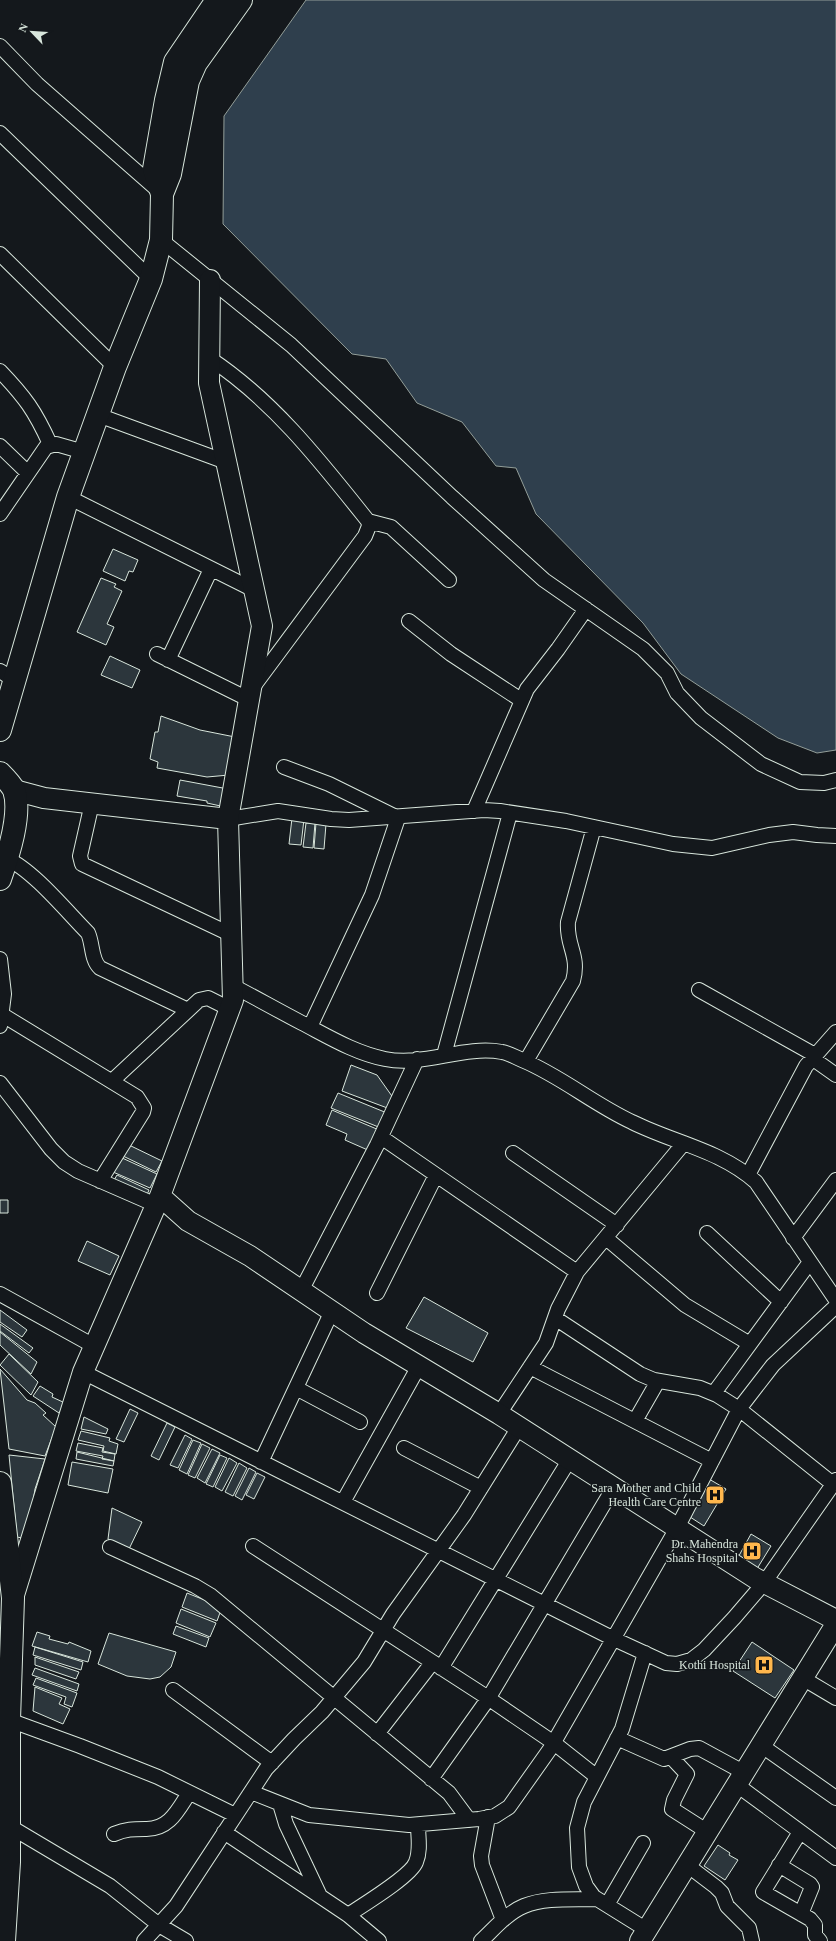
<svg xmlns="http://www.w3.org/2000/svg" width="836" height="1941" viewBox="0 0 836 1941" font-family="'Times New Roman',serif">
<style>
.water{fill:#2f3f4d;stroke:#939e99}
.building{fill:#2c363c;stroke:#d8e6dc}
.lines{fill:none;stroke-linecap:round;stroke-linejoin:round}
.street-casing{stroke:#d8e6dc;stroke-width:16}
.secondary-casing{stroke:#d8e6dc;stroke-width:22}
.primary-casing{stroke:#d8e6dc;stroke-width:24}
.street{stroke:#14181c;stroke-width:14}
.secondary{stroke:#14181c;stroke-width:20}
.primary{stroke:#14181c;stroke-width:22}
.labels{text-anchor:middle;stroke-width:3;stroke-linejoin:round;paint-order:stroke}
.poi-label{font-size:12px;fill:#d8e6dc;stroke:#14181c;text-anchor:end}
</style>
<rect width="100%" height="100%" fill="#14181c"/>
<path class="water" d="M 306,0 L 836,0 L 836,750 L 817,753 L 778,738 L 681,674 L 643,623 L 536,514 L 516,468 L 496,466 L 462,422 L 417,403 L 386,359 L 352,354 L 223,224 L 224,116 Z"/>
<path class="building" d="M 113,549 L 138,560 L 133,572 L 129,571 L 125,581 L 103,571 Z
M 101,578 L 116,584 L 114,587 L 122,591 L 107,624 L 114,627 L 106,645 L 77,632 Z
M 110,656 L 140,670 L 132,688 L 101,675 Z
M 161,716 L 200,730 L 235,737 L 229,775 L 207,777 L 157,768 L 158,762 L 150,759 L 155,732 L 158,732 Z
M 180,780 L 228,789 L 225,807 L 207,803 L 207,801 L 177,796 Z
M 292,818 L 304,819 L 301,845 L 289,844 Z
M 306,823 L 315,823 L 313,848 L 303,847 Z
M 316,823 L 326,824 L 324,849 L 314,848 Z
M 351,1065 L 377,1075 L 394,1099 L 390,1109 L 342,1091 Z
M 338,1093 L 387,1113 L 381,1128 L 331,1108 Z
M 332,1110 L 379,1130 L 370,1151 L 345,1140 L 347,1134 L 326,1125 Z
M 129,1145 L 162,1161 L 156,1172 L 123,1156 Z
M 120,1157 L 157,1174 L 150,1188 L 113,1172 Z
M 117,1175 L 149,1190 L 146,1197 L 113,1182 Z
M 0,1200 L 8,1200 L 8,1213 L 0,1213 Z
M 87,1241 L 119,1256 L 110,1275 L 78,1261 Z
M 424,1297 L 488,1333 L 473,1362 L 406,1328 Z
M 0,1310 L 27,1330 L 22,1337 L 0,1322 Z
M 0,1324 L 33,1348 L 29,1353 L 0,1331 Z
M 0,1332 L 37,1362 L 31,1374 L 0,1345 Z
M 9,1354 L 38,1382 L 31,1395 L 0,1365 Z
M 0,1369 L 27,1400 L 35,1403 L 46,1413 L 43,1415 L 56,1427 L 45,1456 L 9,1449 Z
M 40,1386 L 53,1394 L 52,1397 L 65,1403 L 59,1413 L 33,1396 Z
M 130,1409 L 138,1413 L 124,1442 L 116,1439 Z
M 84,1417 L 108,1429 L 106,1434 L 81,1429 Z
M 167,1423 L 175,1427 L 159,1460 L 151,1456 Z
M 81,1431 L 110,1438 L 109,1441 L 118,1444 L 116,1454 L 103,1451 L 104,1446 L 78,1440 Z
M 185,1435 L 192,1439 L 178,1468 L 170,1465 Z
M 193,1440 L 201,1443 L 187,1474 L 179,1470 Z
M 78,1443 L 103,1448 L 102,1452 L 115,1454 L 114,1461 L 102,1459 L 103,1456 L 76,1451 Z
M 202,1444 L 210,1448 L 195,1478 L 188,1475 Z
M 212,1449 L 220,1453 L 205,1483 L 197,1478 Z
M 77,1452 L 114,1461 L 113,1466 L 76,1459 Z
M 9,1455 L 45,1459 L 35,1489 L 27,1539 L 17,1537 Z
M 220,1455 L 227,1458 L 213,1487 L 206,1484 Z
M 229,1458 L 237,1463 L 222,1491 L 215,1487 Z
M 72,1462 L 113,1469 L 108,1493 L 68,1485 Z
M 239,1463 L 247,1468 L 233,1496 L 225,1492 Z
M 249,1468 L 256,1472 L 242,1500 L 235,1496 Z
M 257,1473 L 265,1477 L 254,1499 L 246,1495 Z
M 709,1479 L 726,1489 L 704,1526 L 687,1515 Z
M 112,1508 L 142,1522 L 129,1549 L 108,1539 Z
M 751,1534 L 771,1546 L 755,1572 L 736,1561 Z
M 187,1593 L 222,1607 L 217,1621 L 182,1607 Z
M 181,1609 L 216,1623 L 210,1637 L 176,1623 Z
M 176,1626 L 209,1638 L 206,1647 L 173,1634 Z
M 37,1632 L 50,1636 L 49,1639 L 68,1644 L 69,1642 L 91,1651 L 88,1662 L 32,1646 Z
M 109,1633 L 176,1652 L 171,1667 L 160,1677 L 150,1679 L 127,1676 L 98,1664 Z
M 752,1642 L 794,1670 L 775,1698 L 733,1671 Z
M 35,1647 L 83,1662 L 81,1670 L 33,1655 Z
M 35,1657 L 79,1672 L 76,1679 L 35,1665 Z
M 35,1668 L 79,1684 L 77,1691 L 32,1675 Z
M 36,1678 L 77,1693 L 72,1707 L 64,1704 L 66,1697 L 33,1685 Z
M 35,1687 L 62,1698 L 59,1704 L 70,1709 L 63,1724 L 33,1711 Z
M 718,1845 L 730,1853 L 729,1855 L 738,1860 L 725,1880 L 704,1866 Z"/>
<g class="lines">
<defs>
<path id="street" d="M 0,46 L 37,84 L 160,192
M 0,133 L 151,279
M 161,240 L 291,345 L 452,497 L 544,580 L 643,649 L 667,673 L 677,693 L 701,718 L 761,764 L 800,782 L 824,783 L 836,780
M 0,254 L 115,367
M 209,358 C 273,400 321,462 368,521 L 369,526 L 365,536 L 253,687
M 0,371 C 25,397 35,411 50,444
M 98,415 L 226,462
M 0,446 L 28,473
M 68,497 L 254,590
M 0,514 L 46,447 L 56,444 L 84,452
M 368,521 L 391,527 L 449,580
M 409,621 L 451,654 L 521,700
M 157,654 L 248,699
M 168,660 L 211,569
M 0,671 L 14,680
M 284,767 L 329,784 L 398,818 L 372,895 L 310,1027
M 92,803 L 80,856 L 82,864 L 232,935
M 474,811 L 527,689 L 558,649 L 586,609
M 228,819 L 278,811 L 331,819 L 349,820 L 484,810 L 500,811 L 566,821 L 673,844 L 712,848 L 769,835 L 793,832 L 817,835 L 836,836
M 7,859 C 32,869 68,913 88,933 C 93,944 91,960 100,968 L 188,1010
M 0,959 L 4,994 L 0,1026
M 233,986 C 256,998 279,1011 302,1023 C 329,1037 355,1053 385,1059 C 424,1067 463,1045 502,1052 C 509,1053 515,1057 522,1060 C 561,1076 593,1104 632,1122 C 674,1143 720,1150 756,1182 L 836,1300
M 699,990 L 815,1055
M 1,1014 L 137,1097 L 144,1108 L 143,1112 L 100,1181
M 444,1055 L 510,813
M 812,1058 L 836,1075
M 526,1061 L 573,981 C 580,955 566,946 568,922 L 594,827
M 112,1081 L 199,1000 L 208,998 L 230,1009
M 0,1083 L 51,1149 L 64,1162 L 78,1171 L 156,1205
M 381,1137 L 577,1272
M 513,1153 L 617,1225
M 748,1175 L 806,1066 L 836,1032
M 707,1233 L 781,1302
M 606,1238 L 685,1305 L 750,1344
M 793,1238 L 836,1180
M 301,1291 L 377,1145 L 417,1059
M 377,1293 L 436,1175
M 0,1294 L 94,1346
M 555,1318 L 640,1374 L 654,1380 L 700,1388 L 717,1395 L 739,1409 L 833,1484
M 530,1367 L 712,1461
M 83,1372 L 614,1639 L 666,1663 L 677,1664 L 691,1660 L 704,1650 L 734,1618 L 764,1583 L 836,1480
M 296,1388 L 360,1422
M 714,1393 L 810,1262
M 499,1414 L 546,1343 L 558,1309 L 577,1272 L 684,1143
M 635,1421 L 658,1381
M 404,1448 L 481,1488
M 261,1462 L 332,1311
M 343,1502 L 419,1366
M 253,1546 L 485,1696 L 554,1743 L 597,1777
M 110,1547 L 195,1586 L 210,1595 L 449,1793 L 469,1820
M 645,1653 L 622,1729 L 584,1802 L 577,1828 L 579,1867 L 586,1886 L 594,1897 L 647,1930
M 441,1668 L 570,1459
M 804,1679 L 836,1698
M 173,1690 L 272,1763
M 9,1720 L 80,1746 L 158,1777 L 235,1815
M 377,1734 L 432,1663
M 617,1738 L 664,1759 L 690,1749 L 699,1748 L 745,1773
M 762,1746 L 836,1798
M 671,1757 L 687,1774 L 674,1800 L 672,1809 L 708,1832
M 431,1779 L 488,1699 L 614,1487
M 737,1785 L 836,1858
M 251,1792 L 309,1815 L 409,1825 L 479,1819 L 495,1816 L 509,1807 L 550,1749 L 677,1528 L 739,1409 L 773,1365 L 836,1306
M 280,1804 L 286,1824 L 320,1896
M 488,1817 L 481,1856 L 482,1865 L 503,1920
M 9,1826 L 110,1886 L 159,1925 L 186,1941
M 224,1832 L 348,1915 L 379,1941
M 800,1832 L 763,1892 L 810,1919 L 815,1925 L 815,1935 L 820,1941
M 114,1834 C 126,1829 133,1829 145,1829 C 169,1830 178,1810 189,1793
M 687,1865 L 716,1887 L 722,1893 L 727,1906 L 749,1928 L 752,1941
M 779,1865 L 810,1884 L 812,1887 L 801,1914
M 607,1905 L 643,1843
M 348,1915 C 363,1905 411,1876 416,1862 C 421,1850 418,1837 418,1825
M 144,1941 L 176,1906 L 266,1769 L 294,1739 L 322,1712 L 364,1662 L 393,1614 L 464,1515 L 519,1427
M 481,1941 C 494,1929 507,1913 524,1906 C 546,1897 574,1900 597,1899"/>
<path id="secondary" d="M 14,790 L 44,798 L 228,819
M 160,1196 L 188,1221 L 250,1256 L 364,1333 L 499,1414 L 755,1578 L 836,1620
M 14,1595 L 83,1372 L 160,1196 L 233,1000 L 228,819 L 262,626 L 209,383 L 210,280
M 640,1941 L 836,1624"/>
<path id="primary" d="M 162,194 L 170,174 L 188,81 L 196,63 L 241,0
M 0,730 L 68,497 L 115,367 L 151,279 L 161,240 L 162,194 L 154,169 L 166,100 L 175,62 L 217,0
M 0,773 C 5,778 11,784 14,790 C 22,814 8,856 0,879
M 0,1483 L 13,1598 L 9,1720 L 9,1862 L 4,1941"/>
</defs>
<use href="#street" class="street-casing"/>
<use href="#secondary" class="secondary-casing"/>
<use href="#primary" class="primary-casing"/>
<use href="#street" class="street"/>
<use href="#secondary" class="secondary"/>
<use href="#primary" class="primary"/>
</g>
<defs>
<symbol id="hospital-square" viewBox="-11 -11 22 22"><rect x="-9" y="-9" width="18" height="18" rx="4" fill="#ffb74d" stroke="#14181c"/><path d="M-5-5h3v3.5h4V-5h3V5h-3V1.5h-4V5h-3Z" fill="#111"/></symbol>
</defs>
<g fill-rule="evenodd">
<use href="#hospital-square" x="704" y="1484" width="22" height="22"/>
<use href="#hospital-square" x="741" y="1540" width="22" height="22"/>
<use href="#hospital-square" x="753" y="1654" width="22" height="22"/>
</g>
<g class="labels">
<g class="poi-label">
<text x="701" y="1492">Sara Mother and Child<tspan x="701" dy="14">Health Care Centre</tspan></text>
<text x="738" y="1548">Dr. Mahendra<tspan x="738" dy="14">Shahs Hospital</tspan></text>
<text x="750" y="1669">Kothi Hospital</text>
</g>
</g>
<g transform="translate(32 32) rotate(295)" stroke="#14181c" stroke-width="3" paint-order="stroke">
<path d="M0-3L7 15L0 10L-7 15Z" fill="#d8e6dc"/>
<text y="-6" font-size="11" font-weight="bold" text-anchor="middle" fill="#d8e6dc">N</text>
</g>
</svg>
